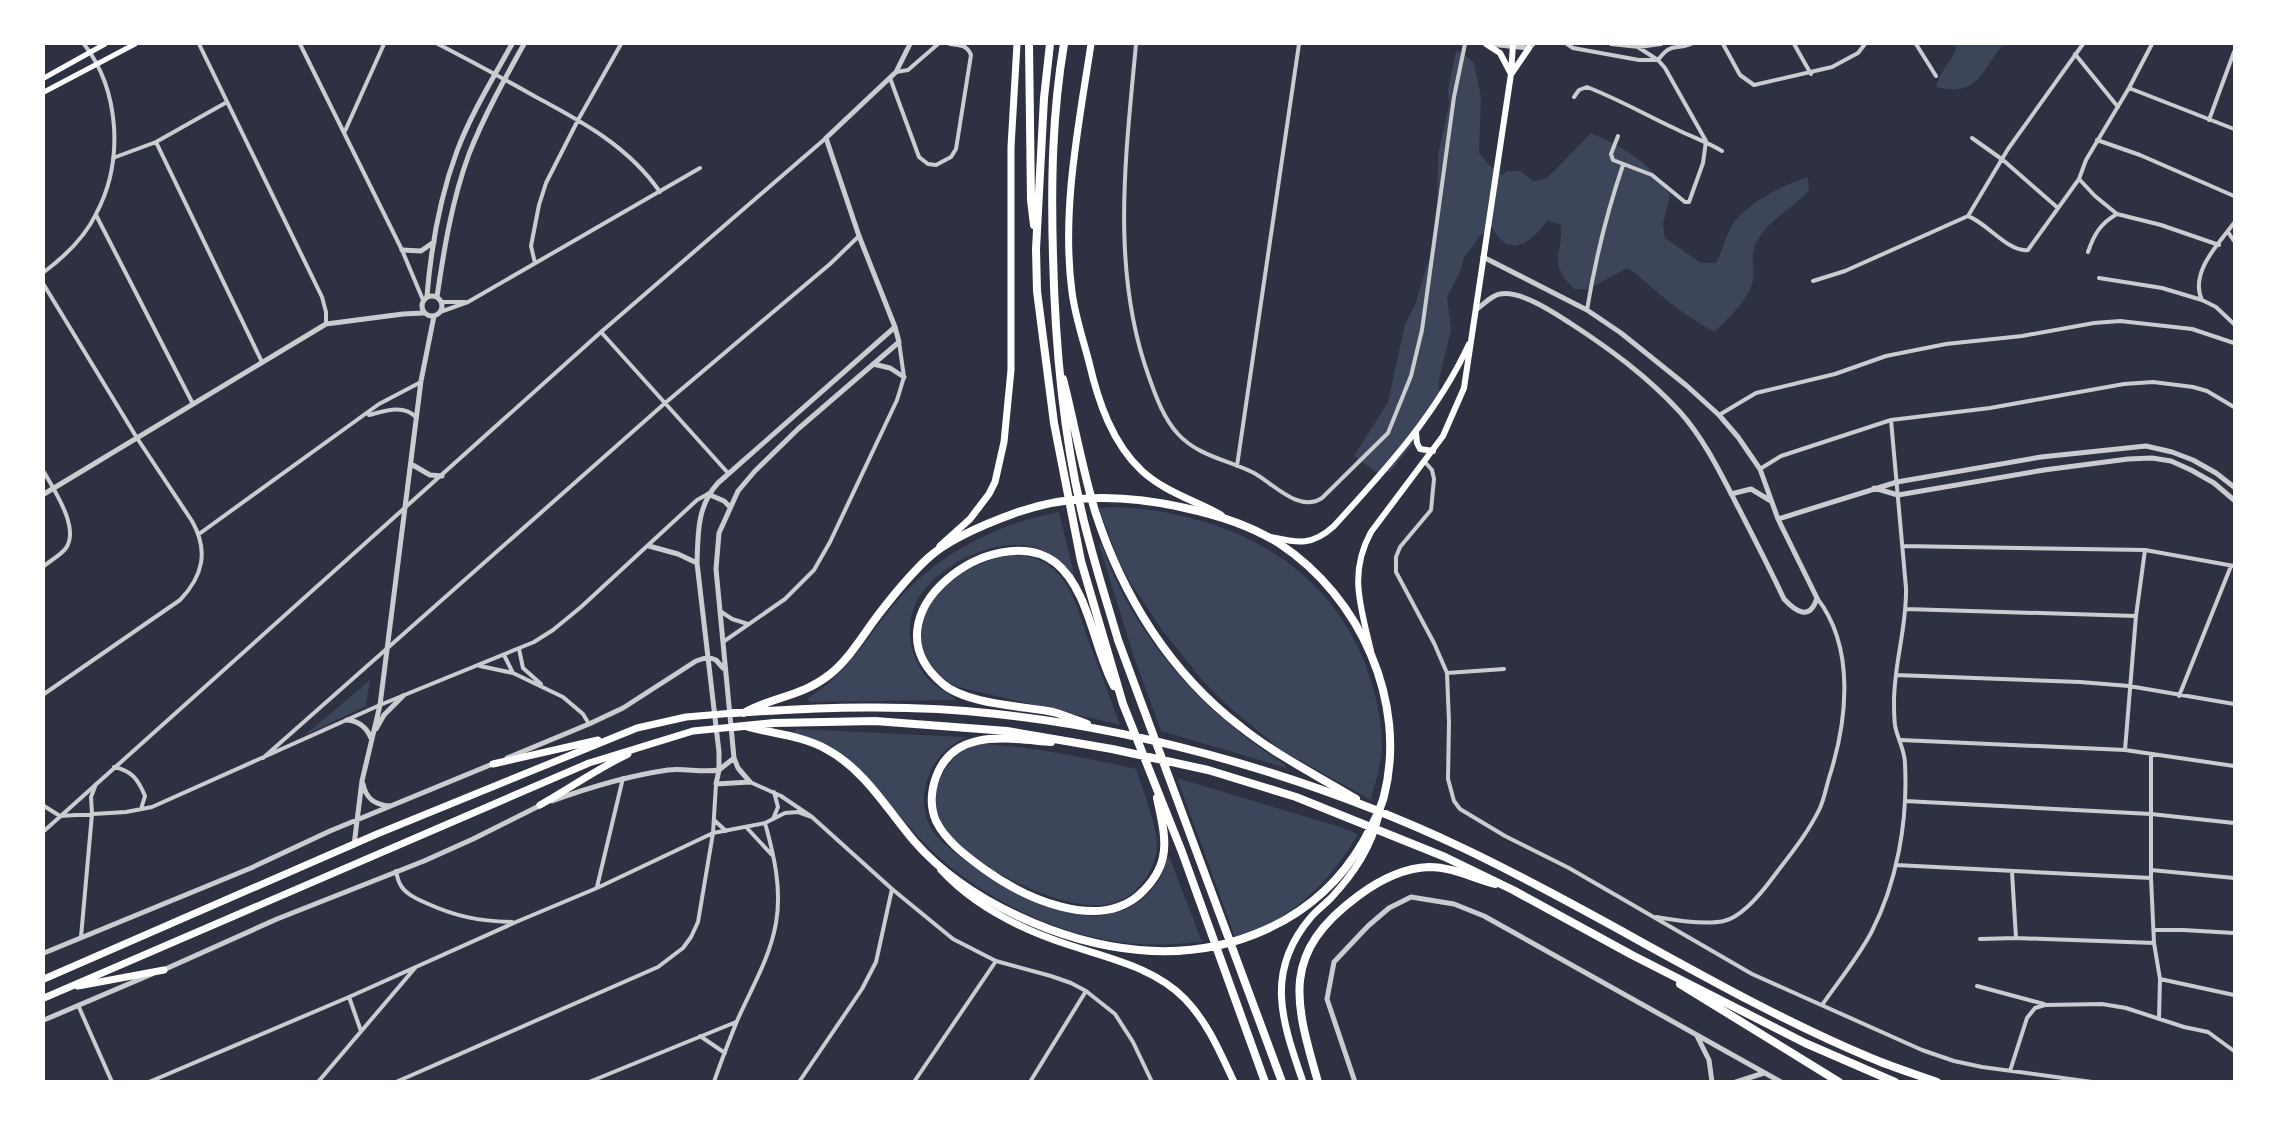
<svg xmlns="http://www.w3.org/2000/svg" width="2278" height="1125" viewBox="0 0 2278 1125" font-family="'Titillium Web',sans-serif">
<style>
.green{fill:#3c4559}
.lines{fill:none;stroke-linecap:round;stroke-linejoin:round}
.minor{stroke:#caccd0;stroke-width:4}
.tertiary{stroke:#caccd0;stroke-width:5}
.secondary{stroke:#fff;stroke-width:5}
.primary{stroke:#fff;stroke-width:6}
.trunk{stroke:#fff;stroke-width:7}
.motorway{stroke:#fff;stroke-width:8}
</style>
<rect width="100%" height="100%" fill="#2d3142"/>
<path class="green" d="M 1956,44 L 2003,44 C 1981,72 1979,97 1936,87 C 1940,68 1955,61 1956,44 Z
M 1456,52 L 1462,52 L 1474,63 L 1481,96 L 1479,153 L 1488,164 L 1503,175 L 1507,171 L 1520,171 L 1534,181 L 1547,178 L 1591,133 C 1622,146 1654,165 1670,195 L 1663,224 L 1665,238 L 1701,263 L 1716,263 C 1723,251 1725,236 1733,224 C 1745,205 1786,183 1808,177 L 1809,191 C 1793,207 1770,220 1758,239 C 1749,253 1755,265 1753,280 C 1750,297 1727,321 1714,332 C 1695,321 1676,308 1659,294 C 1648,285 1640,275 1627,268 L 1589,289 L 1574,289 C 1547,263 1563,256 1561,225 L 1548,220 C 1531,242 1509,261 1492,227 L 1480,236 L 1464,258 L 1460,272 L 1447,297 L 1451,330 L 1439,380 L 1439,394 L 1426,423 L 1411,446 L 1390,472 L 1376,472 L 1354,456 L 1388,402 L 1405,324 L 1415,305 L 1432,249 L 1437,218 L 1438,154 L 1449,105 L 1448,89 Z
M 1119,507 C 1225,513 1324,560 1365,663 C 1375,691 1382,718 1382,748 C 1381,767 1375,782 1371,800 L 1281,750 L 1227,705 L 1204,682 L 1162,630 L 1130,582 L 1117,557 L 1099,508 Z
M 1059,512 L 1075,578 C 1064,566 1055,555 1040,549 C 1000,533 932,566 915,605 C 905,627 910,655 924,674 C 933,686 946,691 956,700 L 810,702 L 807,699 C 817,692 827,685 836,676 C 859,654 876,625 897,601 C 938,554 998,523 1059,512 Z
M 1099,544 L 1102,545 C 1133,637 1203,712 1284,764 L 1286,768 L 1161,731 L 1134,657 Z
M 1004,555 C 1022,555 1038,556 1052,568 C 1074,586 1080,617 1089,642 C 1100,670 1110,698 1120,725 L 958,687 C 923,671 910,635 931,603 C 934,597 937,591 942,587 C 960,571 981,563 1004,555 Z
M 370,680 L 366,706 L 305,735 Z
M 796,729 L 965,737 C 959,741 952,745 946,750 C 924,770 916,807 934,833 C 939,840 948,846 954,852 C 988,879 1044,913 1089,916 C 1101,917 1117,913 1129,908 C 1143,901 1156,887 1163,872 C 1165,866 1166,860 1169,856 L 1202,942 C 1171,945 1138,946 1107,940 C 1035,927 960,885 912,830 C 876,789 851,747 795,733 L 794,731 Z
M 985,744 C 1036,747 1086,758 1136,769 C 1143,789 1156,824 1157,844 C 1157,857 1152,871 1143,882 C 1132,896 1119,904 1101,905 C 1057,909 959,862 941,821 C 933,806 934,788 943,773 C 952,756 966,745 985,744 Z
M 1177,778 L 1337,826 L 1358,834 C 1331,882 1289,922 1235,937 Z"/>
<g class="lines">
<path class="minor" d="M 199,44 L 322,297 L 326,312 L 326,324
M 300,44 L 402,250 L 423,300
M 438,44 C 471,61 504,79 536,97 C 583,122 629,147 660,192
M 1136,44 C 1126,154 1110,270 1149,377 C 1156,397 1164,419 1178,434 C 1198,456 1228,460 1254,473 C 1274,484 1299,513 1322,498 L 1388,433 L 1411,376 L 1422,330 L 1454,97 L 1465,44
M 1567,44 L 1573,48 L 1639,60 L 1658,60 C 1672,41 1675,51 1691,44
M 1611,44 L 1639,47 L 1661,44
M 1723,44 L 1740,75 L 1754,85 L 1832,67 L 1858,53 L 1865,44
M 1794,44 L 1811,74
M 1916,44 L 1936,76
M 2075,54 L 2118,107
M 896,72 L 908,70 L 938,44
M 890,78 L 919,157 L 928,164 L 936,165 L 951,157 L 956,149 L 971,55 C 967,45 960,45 950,44
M 2129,88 L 2234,129
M 1574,97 L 1579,90 L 1587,87 C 1618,99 1646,115 1676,129 C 1692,137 1707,142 1722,151
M 2209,120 L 2234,52
M 345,131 L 384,44
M 1618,136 L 1611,154 L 1613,160 L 1652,175 L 1685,202 L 1689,202 L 1703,163 L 1706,141 L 1665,68 L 1658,60 L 1633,44
M 1972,138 L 2003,160 L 2058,208
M 2097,140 L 2140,155 L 2234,196
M 156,142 L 262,362
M 113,158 L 156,142 L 227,102
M 2079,179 L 2095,196 L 2117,214 L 2161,225 L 2219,245
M 96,215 L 193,404
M 1968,216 L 2008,149 L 2083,44
M 2228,232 L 2234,241
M 2088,252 C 2094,234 2101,223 2117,214
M 535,263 L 531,246 L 539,205 L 546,183 L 578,120 L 621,44
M 44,272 C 64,257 85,237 96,214 C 124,162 120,91 84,44
M 2099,278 L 2162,288 L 2202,300 L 2216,307 L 2234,324
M 1813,281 L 1845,271 L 1968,216 C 1987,223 2009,253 2028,250 L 2079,179 L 2086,160 L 2129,88 L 2152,44
M 44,285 L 137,438 L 192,521 C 209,551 203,576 180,600 L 44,694
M 2202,300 C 2189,273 2219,243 2234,223
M 441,302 L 465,302
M 1587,310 C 1595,261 1607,212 1623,165
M 440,312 L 468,302 L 700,168
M 601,332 L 728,473
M 369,415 C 385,411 403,404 416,417
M 1719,415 L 1756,393 L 1835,374 L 1886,356 L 1946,344 L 2022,336 L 2094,323 L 2120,321 L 2192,329 L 2234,343
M 1425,462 L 1432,470 L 1434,479 L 1431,510 L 1400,547 L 1396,557 L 1396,572 L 1434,643 L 1447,673 L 1449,722 L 1448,779 L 1454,801 L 1460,809 L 1505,836 L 1569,868 L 1752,974 L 1922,1050 L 1954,1061 L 1982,1067 L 2092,1082
M 1237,466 L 1299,44
M 1760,469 L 1781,456 L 1891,420 L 1990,408 L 2124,384 L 2153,382 L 2193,387 L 2207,391 L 2234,407
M 44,472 C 54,490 80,528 66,548 C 61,555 51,560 44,566
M 199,534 L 379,404 L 421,382
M 1902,546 L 2145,550 L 2234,566
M 1906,609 L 2136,616
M 720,611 L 732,619 L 748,624
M 723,642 L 785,599 L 814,570 L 830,542 L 897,400 L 904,377 L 899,342
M 519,649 L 523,668 L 541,684
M 504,655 L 513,673 L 563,697 L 583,714 L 589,724
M 480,666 L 513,673
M 1447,673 L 1504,669
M 1896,675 L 2080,682 L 2129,686 L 2234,704
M 2179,696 L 2231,566
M 1901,740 L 2125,750 L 2234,766
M 2125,750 L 2136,616 L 2145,550
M 2151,754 L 2151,878 L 2154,943 L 2160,979 L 2159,1019
M 263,758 L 664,404 L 830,264 L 859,236
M 114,767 C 132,771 138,779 145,796 L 141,809
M 750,782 L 781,796 L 812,817 L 892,889 L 953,939 L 996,961 L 1051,976 L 1071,983 L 1086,991 L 1115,1014 L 1133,1042 L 1152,1082
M 1905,801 L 2151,814 L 2234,823
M 44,806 L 60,816 L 126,812 L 152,807 L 380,705 L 534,642 L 553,630 L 581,607 L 697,500 L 708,494
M 773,819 L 778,807 L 774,792
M 714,820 L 726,831
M 747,828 L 772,855
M 44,831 L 601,332 L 826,138
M 1896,865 L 2151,878
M 2151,870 L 2234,878
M 396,871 C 397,875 398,881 400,884 C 405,894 417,899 426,903 C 457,917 479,921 512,922
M 2012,872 L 2016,938
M 597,887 L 623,778
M 1656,917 C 1673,920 1706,925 1724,921 C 1742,917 1763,891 1774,876 C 1790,855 1808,833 1820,808 C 1824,799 1826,788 1829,778 C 1847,722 1856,648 1817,598
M 2154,930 L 2183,930 L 2234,933
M 81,937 L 92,814 L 91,797 L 96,784
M 1980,939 L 2016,938 L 2154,943
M 2160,979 L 2234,995
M 1977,986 L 2044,1004
M 349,997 L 361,1031
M 78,1005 L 112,1082
M 1822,1005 C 1838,982 1857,959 1871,933 C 1897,883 1908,821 1905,764 C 1905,750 1897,738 1895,725 C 1894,717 1894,709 1894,702 C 1894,663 1907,627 1906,588 L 1891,420
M 700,1036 L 725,1053
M 2010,1071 L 2027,1018 L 2035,1008 L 2045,1005 L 2102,1004 L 2126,1008 L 2184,1027 L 2208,1032 L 2234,1051
M 149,1082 L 349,997 L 516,922 L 597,888 L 713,833 L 765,823 L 785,813 L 798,812 L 812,817
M 318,1082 L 415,968
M 396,1082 L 658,967 L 683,948 L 691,937 L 698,922 L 713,833 L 716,784
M 589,1082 L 736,1022
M 714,1082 C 721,1061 729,1041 737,1021 C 751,989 770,958 776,923 C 782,889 774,855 765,823
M 799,1082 L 862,989 L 876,962 L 892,889
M 914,1082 L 996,961
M 1030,1082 L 1086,991"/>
<path class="tertiary" d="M 1489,44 L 1529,48 L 1533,44
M 402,250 L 421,251 L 434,242
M422 306a10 10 0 1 1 20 0a10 10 0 1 1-20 0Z
M 437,297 C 444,249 452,200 469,154 C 484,116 504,80 524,44
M 426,298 L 427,296 C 431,247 440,197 457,151 C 471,114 493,78 512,44
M 1477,309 C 1484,304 1492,295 1500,294 C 1520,290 1553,312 1570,323 C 1610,349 1647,376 1680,412 C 1704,439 1720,472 1737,505 C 1753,536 1769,567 1784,599 C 1796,612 1810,621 1817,598 L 1778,519 L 1760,469 L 1738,437 L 1719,415 L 1687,386 L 1621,333 L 1587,310 L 1483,257
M 873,364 L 890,368 L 904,377
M 411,464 L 430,475 L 442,476
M 1874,488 L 1898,495 L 2044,470 L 2128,459 L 2152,458 L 2171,461 L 2191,470 L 2214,483 L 2234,500
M 44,494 L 326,324 L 403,314 L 424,313
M 708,494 L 724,501 L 730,507
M 1731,494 L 1751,489 L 1771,501
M 1778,519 L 1897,482 L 2041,457 L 2146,446 L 2172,452 L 2193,460 L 2216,473 L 2234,487
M 649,546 L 678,554 L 697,563
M 347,720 C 358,721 366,726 371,738
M 376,729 L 384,715 L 403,696
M 507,758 L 589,724 L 623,708 L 696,661 L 708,657 L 716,660 L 723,668
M 719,770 L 734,758
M 750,782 L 738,768 L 734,758 L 716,569 L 719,533 L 738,491 L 755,471 L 798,429 L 899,342 L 895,327 L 859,236 L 826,138 L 896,72 L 910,44
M 750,782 L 716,784 L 719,770 L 719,752 L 697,563 C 698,533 697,506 718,483 L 895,327
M 363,784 C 366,799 375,805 390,806
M 552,801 C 590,787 627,776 668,770 C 685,768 702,773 719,770
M 354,845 L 362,781 L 380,705 L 421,381 L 434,316
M 44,953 L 251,868 L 330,831 L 495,763
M 161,971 L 277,919 L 424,861 L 473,839 L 543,804
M 44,1020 L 152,974
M 1697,1036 L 1709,1060 L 1712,1082
M 1355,1082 L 1327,999 L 1334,962 L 1368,926 L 1389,908 L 1411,897 L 1454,904 L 1484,916 L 1781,1082
M 1736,1082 L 1764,1073"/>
<path class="secondary" d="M 44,78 L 105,44
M 44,92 L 135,44"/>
<path class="primary" d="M 1486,44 L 1500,53 L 1510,72
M 1512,73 L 1529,48
M 1416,433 L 1417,443 L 1420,449 L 1433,451
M 1271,537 C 1299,543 1312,546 1334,526 C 1385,470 1437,414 1469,344
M 1371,651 C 1361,607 1348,574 1371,532 L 1443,436 L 1464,388 L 1511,74 L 1513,44"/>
<path class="trunk" d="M 1091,44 C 1079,124 1061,210 1072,292 C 1075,316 1083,339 1089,362 C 1098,401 1112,443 1142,471 C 1165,492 1194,500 1221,515
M 940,546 L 970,519 L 989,494 L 995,482 L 1004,442 L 1011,370 L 1011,147 L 1017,44
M 493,764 L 598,740
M 540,805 C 570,788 597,769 628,754
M 941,870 C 973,905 1021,929 1066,944 C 1107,958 1154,967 1185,999 C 1208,1023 1220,1052 1234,1082
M 44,979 L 377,834 L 637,728 L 686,717 L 734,713
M 78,986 L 164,970
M 44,998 L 589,763 L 693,731 L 734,727
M 1303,1082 C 1282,1021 1264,972 1311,917 C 1317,910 1325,904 1331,898 C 1354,873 1371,848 1379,815"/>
<path class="motorway" d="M 1029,44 L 1031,200 L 1034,225
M 1050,44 L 1044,98 L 1036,249 L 1037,291 L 1054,423 L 1081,561 L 1123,704 L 1182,852 L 1265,1082
M 1064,44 C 1052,114 1051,185 1053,256 C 1055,341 1062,426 1081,509 C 1091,553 1105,596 1118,640 L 1282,1082
M 1063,379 C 1074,422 1082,468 1095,511 C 1122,595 1170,673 1241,727 C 1276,755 1318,776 1356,799
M 734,713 C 821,707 911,704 997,714 C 1155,731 1322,781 1465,849 C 1602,914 1730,999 1871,1058 C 1892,1067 1915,1074 1937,1082
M 744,713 C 771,697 801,697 829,675 C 851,658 865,631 882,610 C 896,592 911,574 927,559 C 949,538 990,522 1018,512 C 1074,493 1128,495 1185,508 C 1218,515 1252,526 1280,544 C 1360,597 1408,702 1384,796 C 1380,812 1371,827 1363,842 C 1317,922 1228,958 1139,950 C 1061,943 966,901 914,841 C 887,809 864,769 826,749 C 801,735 772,734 745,726
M 1087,724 C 1076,720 1064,715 1053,712 C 1023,706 966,704 943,684 C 860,615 997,516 1056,563 C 1089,590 1094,649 1114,686
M 734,727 L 774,723 L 875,721 L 1007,731 L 1112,749 L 1208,770 L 1296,797 L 1445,857 L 1513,890 L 1632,955 L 1805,1043 L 1895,1082
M 1051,742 C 1010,739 954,727 936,777 C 931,791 930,807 936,821 C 946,841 966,856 984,869 C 1023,897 1096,932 1139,895 C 1150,885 1160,872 1163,857 C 1167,839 1161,817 1157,798
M 1680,984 L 1839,1082
M 1318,1082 C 1294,999 1281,953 1358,896 C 1378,881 1403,868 1429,867 C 1452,867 1473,878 1495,884"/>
</g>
<rect width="2278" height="1125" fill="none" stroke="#ffffff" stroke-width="90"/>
</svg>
